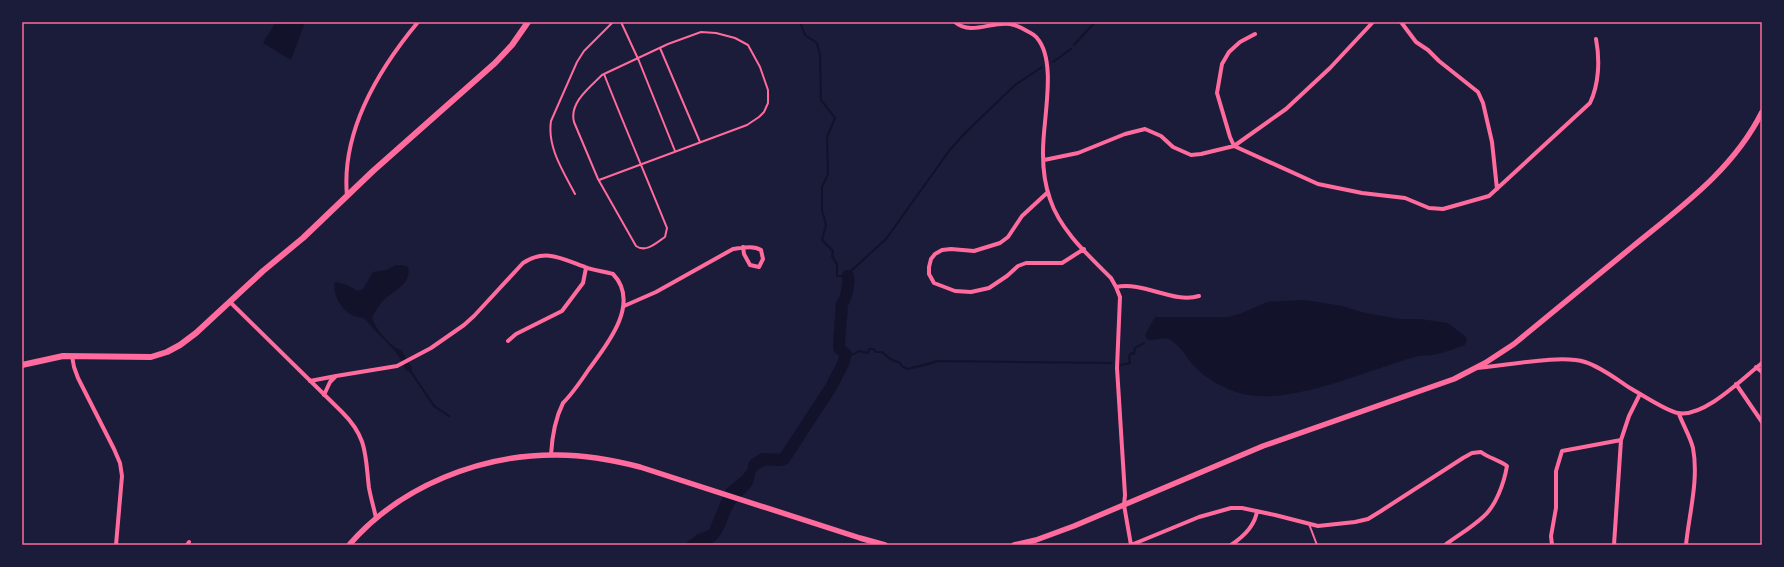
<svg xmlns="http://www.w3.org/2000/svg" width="1784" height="567" viewBox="0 0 1784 567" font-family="Raleway,sans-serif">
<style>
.water{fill:#12122b}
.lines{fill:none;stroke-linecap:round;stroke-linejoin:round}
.stream{stroke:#12122b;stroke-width:2}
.river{stroke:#12122b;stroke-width:12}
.service{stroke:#ff6b9d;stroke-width:2}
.minor{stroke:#ff6b9d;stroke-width:4}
.secondary{stroke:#ff6b9d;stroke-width:5.5}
.primary{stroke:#ff6b9d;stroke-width:6}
.neatline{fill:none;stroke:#ff6b9d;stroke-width:1.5}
</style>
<rect width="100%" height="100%" fill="#1b1b3a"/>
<path class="water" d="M 276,22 L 305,22 L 291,60 L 263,43 Z
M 396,265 L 402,265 L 408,267 C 412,284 394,290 384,300 C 380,303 374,313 372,318 C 375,328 391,348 401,350 L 412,368 L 411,372 L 405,370 C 402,352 376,334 365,319 C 361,317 354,317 350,314 C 341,308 332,294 335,282 L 347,285 L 358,291 L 363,289 L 373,272 L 386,270 Z
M 1305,300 L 1342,306 L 1365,313 L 1400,319 L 1420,319 L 1448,323 L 1467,338 L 1465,345 C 1455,348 1444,353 1433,355 C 1427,356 1421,355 1415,357 C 1366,370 1285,409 1236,392 C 1220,386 1207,379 1195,367 C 1187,359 1181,345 1170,340 C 1163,336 1156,342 1147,339 L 1145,335 L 1155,317 L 1229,317 L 1242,313 L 1267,302 Z
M 764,456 L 768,458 L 767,465 C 750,471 758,474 752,485 C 748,492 741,495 737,501 C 727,513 725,540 708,545 C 701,547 690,545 683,545 L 698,534 L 709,530 L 726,489 L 742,476 L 756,458 Z"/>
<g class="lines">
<path class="stream" d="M 800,22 L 805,35 L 817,43 L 820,55 L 821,100 L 835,118 L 827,137 L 828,174 L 822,187 L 822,210 L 826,225 L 822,240 L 833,251 L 832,256 L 837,264 L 837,276 L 848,276 L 851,271 L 886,239 L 949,151 L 964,134 L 1015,85 L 1042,67
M 1074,45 L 1095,22
M 1053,62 L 1071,49
M 846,354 L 854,354 L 859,351 L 868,353 L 869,349 L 873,349 L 876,352 L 882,352 L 890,359 L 900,363 L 903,367 L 908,369 C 917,366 928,365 937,361 L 1111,363
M 1121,365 L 1130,363 L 1129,356 L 1131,353 L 1134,354 L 1135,348 L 1144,343
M 411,372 L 434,406 L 449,416"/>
<path class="river" d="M 754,465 L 763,459 L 779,460 L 784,459 L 831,387 L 843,364 L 846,354 L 839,348 L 839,344 L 842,304 C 847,297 849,284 848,276"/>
<path class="service" d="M 621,22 L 639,61 L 675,151
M 660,48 L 700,142
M 599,180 L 747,125 L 759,117 L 764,112 L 768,103 L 768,90 L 760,67 L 748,45 L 735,38 L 716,33 L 701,32 L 668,44 L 604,74 L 602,75 C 589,88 569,103 574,122 L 598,179 L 636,246 C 646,253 656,243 665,237 L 667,228 C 646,176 624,125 604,74
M 575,194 C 563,171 547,147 551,121 L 577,62 L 584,51 L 613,22
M 1309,524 L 1317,545"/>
<path class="minor" d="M 955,22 C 971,36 991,21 1010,24 C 1016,25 1022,28 1027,31 C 1031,33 1035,35 1037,38 C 1058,62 1042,123 1043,154 C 1043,168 1045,185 1050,199 C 1060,230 1088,255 1111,278 L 1116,287 L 1120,297 L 1117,368 L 1125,495 L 1124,505 L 1131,545 L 1199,517 L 1231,508 L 1242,508 L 1275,515 L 1318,526 L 1355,522 L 1368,519 L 1381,511 L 1463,458 L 1472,453 L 1481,452 C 1489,458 1499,460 1507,466 C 1504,483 1496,506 1483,517 C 1471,528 1457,536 1445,545
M 1401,22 L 1416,42 L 1428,50 L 1439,61 L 1478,92 L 1483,103 L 1492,142 L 1497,189
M 1255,34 L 1240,42 L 1229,52 L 1222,64 L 1217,93 L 1230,137 L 1234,146 L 1286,109 L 1330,68 L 1373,22
M 1044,160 L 1078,153 L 1125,134 L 1145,129 L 1161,136 L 1173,147 L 1191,155 L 1201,154 L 1234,146 L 1318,184 L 1362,193 L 1405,198 L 1429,208 L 1443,209 L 1489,196 L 1590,103 C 1599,84 1600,60 1596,39
M 1048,192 L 1022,216 L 1008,237 L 1000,243 L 974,251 L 951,249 L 942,250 L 935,254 L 931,259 L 929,267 L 929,274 L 934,283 L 955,291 L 971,292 L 989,288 L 1007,276 L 1018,266 L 1026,263 L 1062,263 L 1084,249
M 347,196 C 341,132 379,69 418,22
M 1116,287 C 1144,281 1173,304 1199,296
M 230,302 L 342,412 C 368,438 365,455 369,488 C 371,499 374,508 376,518
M 624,306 L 656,292 L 733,249 C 742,248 753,245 761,250 L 763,259 L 759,267 L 750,265 L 744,254 L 743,247
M 508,341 L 516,334 L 562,311 L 583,283 L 586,268
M 72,356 L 74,367 L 78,378 L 114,449 L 120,463 L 122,476 L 116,545
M 1756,367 L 1762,372
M 1477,368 C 1505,366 1561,354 1585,362 C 1601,367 1616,379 1630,388 C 1641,394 1666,411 1678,413 C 1704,418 1743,378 1762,363
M 336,376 L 397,366 L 431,348 L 464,325 L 474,316 L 523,263 C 546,248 562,259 585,267 C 594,271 604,271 613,274 C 641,303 607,345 589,369 C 581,381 573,393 563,403 C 555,419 552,437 551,455
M 310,381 L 336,376 L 330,382 L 324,395
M 1736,384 L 1762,422
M 1679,414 C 1683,425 1690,436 1693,448 C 1699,480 1689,514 1686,545
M 187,545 L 189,542
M 1231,545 C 1243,537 1255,526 1257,511
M 1552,545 L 1551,536 L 1556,508 L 1556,471 L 1562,451 L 1621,440
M 1614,545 L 1621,440 L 1629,416 L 1640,394"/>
<path class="secondary" d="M 349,545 C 400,486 481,454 558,455 C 586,455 613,460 640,467 L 860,538 L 885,545
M 1014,545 L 1036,540 L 1074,526 L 1263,446 L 1454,379 L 1485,363 L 1514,344 C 1554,311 1593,279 1632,247 C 1681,207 1733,170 1762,112"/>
<path class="primary" d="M 22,365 L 63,356 L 151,357 L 167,352 L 180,345 L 196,333 L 263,271 L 303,238 L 373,171 L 495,63 L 512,45 L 528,22"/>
</g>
<rect width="1784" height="567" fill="none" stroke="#1b1b3a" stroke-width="46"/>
<rect x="23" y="23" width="1738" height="521" class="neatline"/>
</svg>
